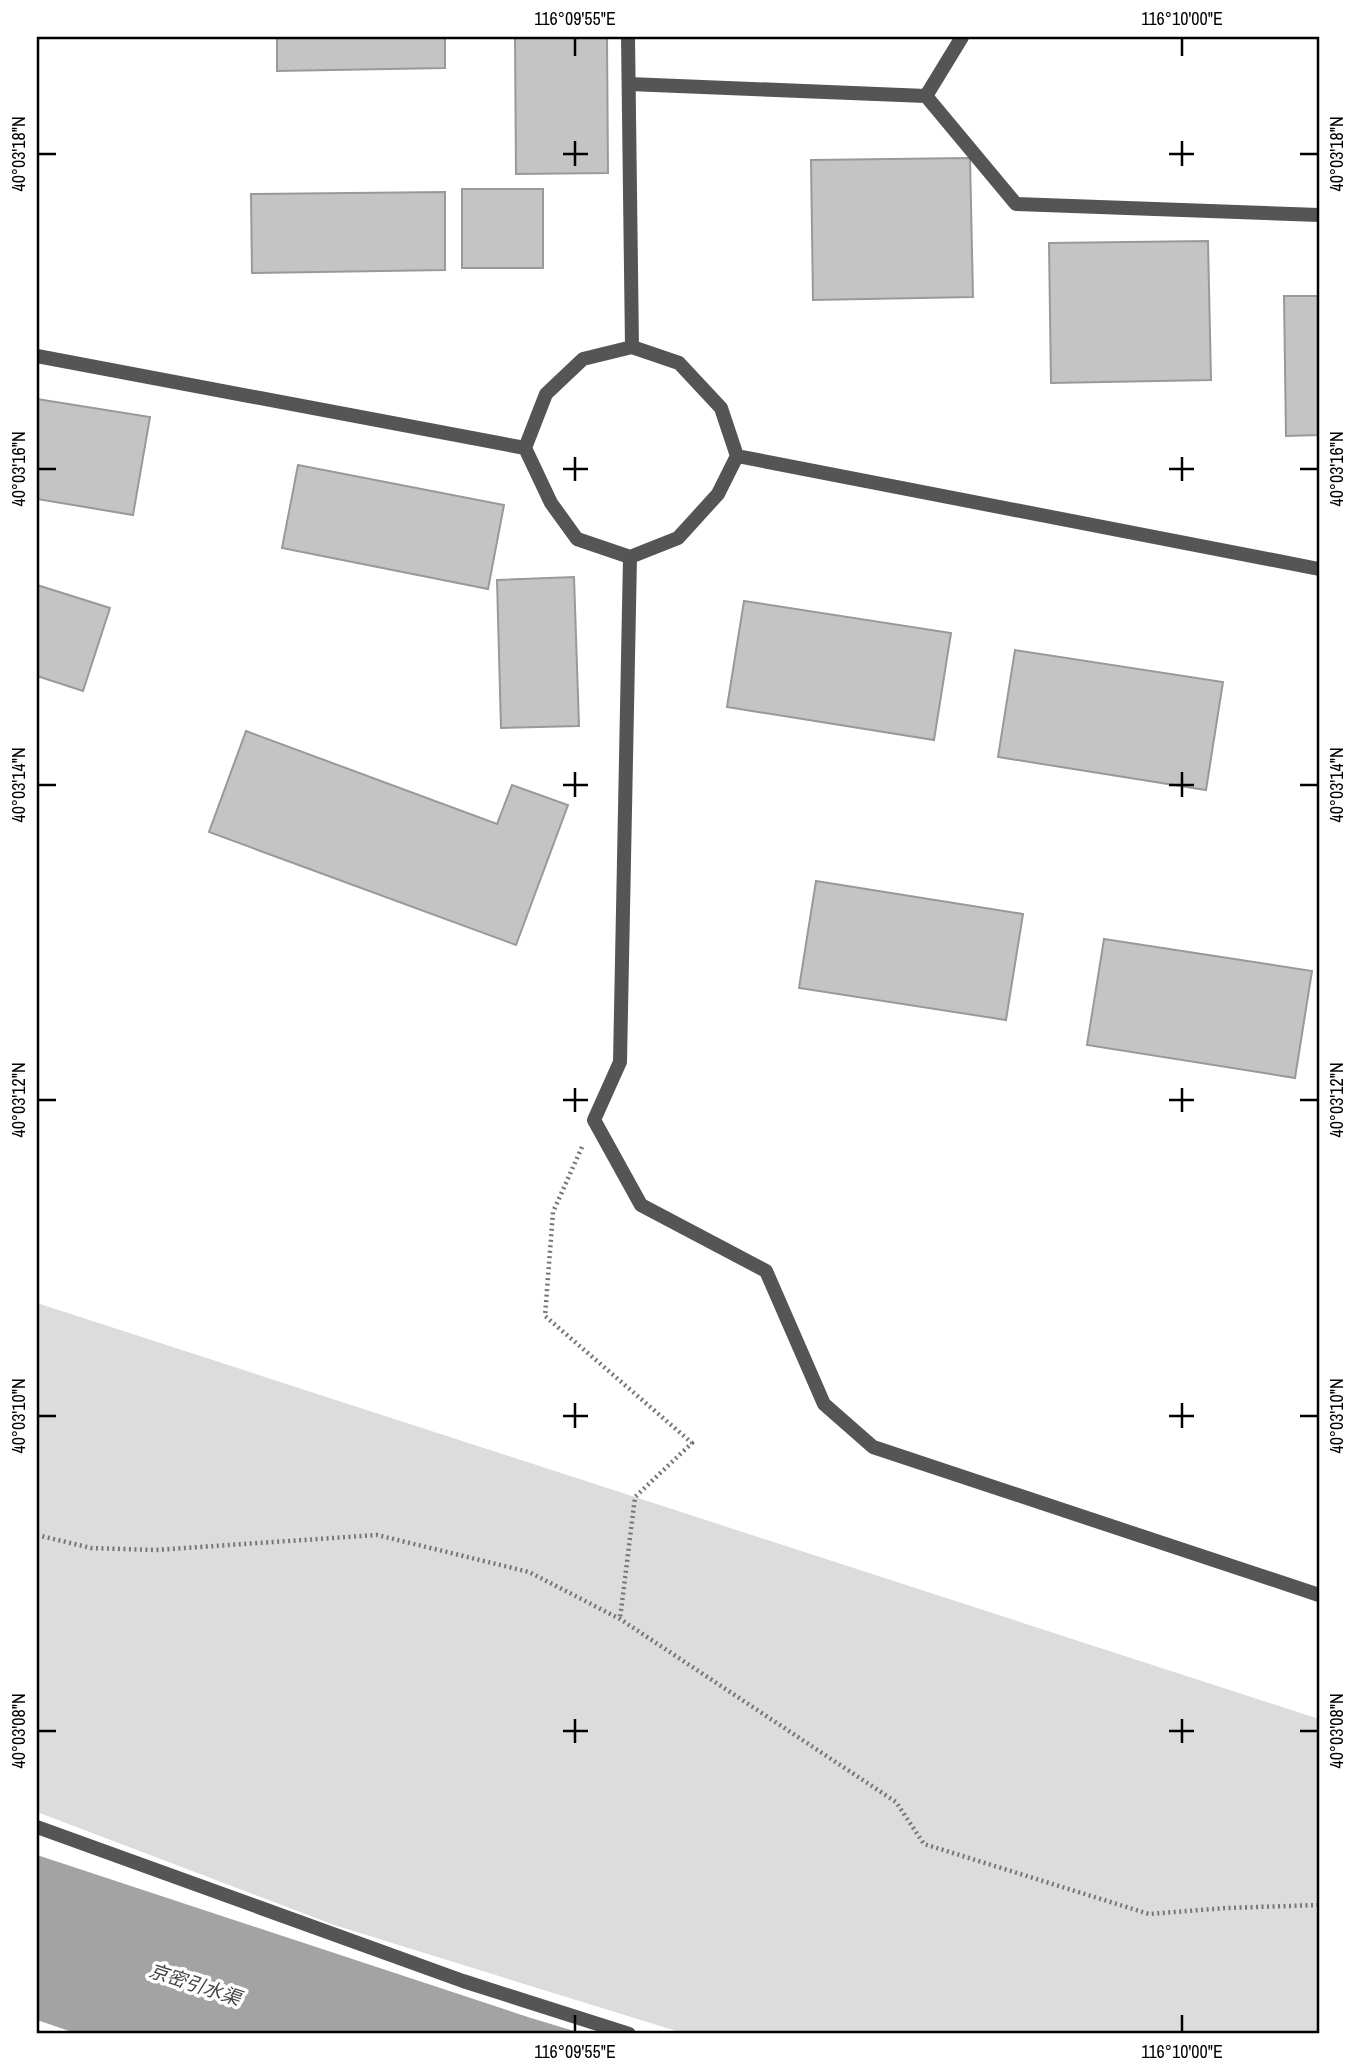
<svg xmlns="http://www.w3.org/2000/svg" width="1356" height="2071" viewBox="0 0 1356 2071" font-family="'Archivo Narrow','Noto Sans SC',sans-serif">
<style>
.green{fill:#dcdcdc}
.water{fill:#a3a3a3}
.building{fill:#c4c4c4;stroke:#999;stroke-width:2}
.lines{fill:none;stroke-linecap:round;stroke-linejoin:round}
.path{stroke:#777;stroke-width:4.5;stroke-dasharray:2 3.5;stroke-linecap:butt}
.service{stroke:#555;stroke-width:14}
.minor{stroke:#555;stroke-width:14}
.tertiary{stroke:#555;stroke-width:14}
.ticks{fill:none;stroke:#000;stroke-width:2.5}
.labels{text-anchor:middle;stroke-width:7;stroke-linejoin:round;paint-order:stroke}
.water-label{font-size:19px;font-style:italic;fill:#444;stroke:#fff}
.neatline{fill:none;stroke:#000;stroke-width:2.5}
.ticks-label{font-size:18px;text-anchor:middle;fill:#000}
</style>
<rect width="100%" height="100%" fill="#fff"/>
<path class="green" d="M 37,1303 L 1319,1719 L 1319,2034 L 686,2034 L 334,1925 L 37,1812 Z"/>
<path class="water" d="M 37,1855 L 531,2018 L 584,2034 L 78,2034 L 37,2020 Z"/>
<path class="building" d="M 277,37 L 445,37 L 445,68 L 277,71 Z
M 515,37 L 607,37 L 608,173 L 516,174 Z
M 970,158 L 973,297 L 813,300 L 811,160 Z
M 462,189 L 543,189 L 543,268 L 462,268 Z
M 445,192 L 445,270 L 252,273 L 251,194 Z
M 1208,241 L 1211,380 L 1051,383 L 1049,243 Z
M 1284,296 L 1319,296 L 1319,435 L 1286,436 Z
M 37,399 L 150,417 L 133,515 L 37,499 Z
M 298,465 L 504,505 L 488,589 L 282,548 Z
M 574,577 L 579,726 L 501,728 L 497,580 Z
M 37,585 L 110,608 L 83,691 L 37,676 Z
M 744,601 L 951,633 L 934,740 L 727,707 Z
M 1015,650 L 1223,682 L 1206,790 L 998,757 Z
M 246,731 L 497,824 L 512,785 L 568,805 L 516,945 L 209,832 Z
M 816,881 L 1023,914 L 1006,1020 L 799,988 Z
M 1104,939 L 1312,971 L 1295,1078 L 1087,1045 Z"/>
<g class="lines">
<path class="path" d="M 582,1147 L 553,1212 L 545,1316 L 692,1443 L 635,1497 L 620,1619
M 37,1535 L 91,1548 L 155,1550 L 377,1535 L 529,1572 L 620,1619 L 896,1802 L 924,1844 L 1149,1914 L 1226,1908 L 1319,1905"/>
<path class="service" d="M 629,84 L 926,96 L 1016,204 L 1319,215
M 926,96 L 962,37"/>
<path class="minor" d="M 37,1827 L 463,1981 L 629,2034"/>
<path class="tertiary" d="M 628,37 L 632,347
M 632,347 L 679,363 L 721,408 L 737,456 L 718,494 L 678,538 L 630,557 L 577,539 L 551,503 L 525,448 L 546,394 L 583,359 Z
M 37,356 L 525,448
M 737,456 L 1319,569
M 630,557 L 620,1062 L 594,1120 L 641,1205 L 766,1271 L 824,1404 L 873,1447 L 1319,1595"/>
</g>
<path class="ticks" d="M 575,38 L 575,56M 1182,38 L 1182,56M 575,141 L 575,166M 1182,141 L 1182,166M 38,154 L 56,154M 563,154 L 588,154M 1169,154 L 1194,154M 1300,154 L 1318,154M 575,457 L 575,481M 1182,457 L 1182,481M 38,469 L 56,469M 563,469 L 588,469M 1169,469 L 1194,469M 1300,469 L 1318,469M 575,772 L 575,797M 1182,772 L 1182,797M 38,785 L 56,785M 563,785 L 588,785M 1169,785 L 1194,785M 1300,785 L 1318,785M 575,1088 L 575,1112M 1182,1088 L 1182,1112M 38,1100 L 56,1100M 563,1100 L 588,1100M 1169,1100 L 1194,1100M 1300,1100 L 1318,1100M 575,1403 L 575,1428M 1182,1403 L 1182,1428M 38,1416 L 56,1416M 563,1416 L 588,1416M 1169,1416 L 1194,1416M 1300,1416 L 1318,1416M 575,1719 L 575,1743M 1182,1719 L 1182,1743M 38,1731 L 56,1731M 563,1731 L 588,1731M 1169,1731 L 1194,1731M 1300,1731 L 1318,1731M 575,2015 L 575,2032M 1182,2015 L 1182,2032"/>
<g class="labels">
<g class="water-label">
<text transform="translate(195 1984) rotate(18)" y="7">京密引水渠</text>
</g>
</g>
<rect width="1356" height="2071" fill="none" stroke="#ffffff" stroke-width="77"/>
<rect x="38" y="38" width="1280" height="1994" class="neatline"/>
<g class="ticks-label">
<text x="575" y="25">116°09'55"E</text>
<text x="1182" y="25">116°10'00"E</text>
<text transform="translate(19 154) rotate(-90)" y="6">40°03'18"N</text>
<text transform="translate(1337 154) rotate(-90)" y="6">40°03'18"N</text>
<text transform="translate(19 469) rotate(-90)" y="6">40°03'16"N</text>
<text transform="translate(1337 469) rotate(-90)" y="6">40°03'16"N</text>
<text transform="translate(19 785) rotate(-90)" y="6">40°03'14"N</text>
<text transform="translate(1337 785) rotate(-90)" y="6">40°03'14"N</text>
<text transform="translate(19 1100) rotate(-90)" y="6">40°03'12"N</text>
<text transform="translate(1337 1100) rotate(-90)" y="6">40°03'12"N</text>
<text transform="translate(19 1416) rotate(-90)" y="6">40°03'10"N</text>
<text transform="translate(1337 1416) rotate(-90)" y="6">40°03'10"N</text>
<text transform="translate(19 1731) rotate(-90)" y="6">40°03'08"N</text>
<text transform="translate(1337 1731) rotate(-90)" y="6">40°03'08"N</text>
<text x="575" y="2058">116°09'55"E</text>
<text x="1182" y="2058">116°10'00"E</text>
</g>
</svg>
